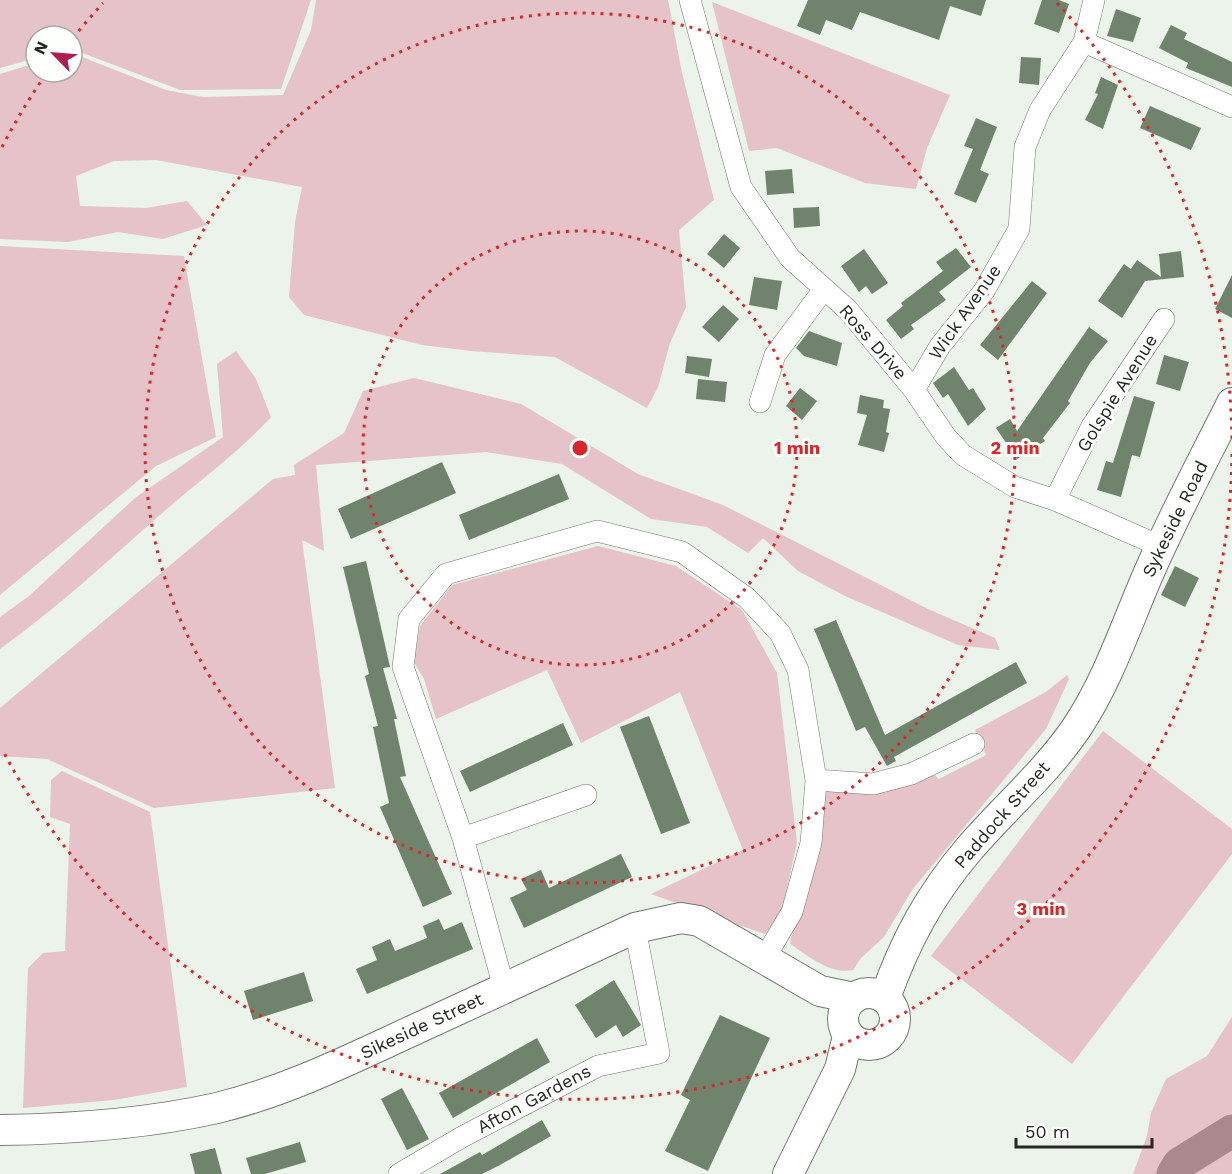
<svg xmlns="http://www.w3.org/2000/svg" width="1232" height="1174" viewBox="0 0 1232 1174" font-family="'Work Sans',sans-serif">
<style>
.green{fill:#e6c2c9}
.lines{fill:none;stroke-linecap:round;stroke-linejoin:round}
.river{stroke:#ab888e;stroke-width:33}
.building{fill:#70846d}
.street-casing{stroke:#717870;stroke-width:22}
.secondary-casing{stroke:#717870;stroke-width:32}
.street{stroke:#fff;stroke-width:21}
.secondary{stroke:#fff;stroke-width:30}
.ring{fill:none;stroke:#d62828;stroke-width:3;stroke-dasharray:3 6}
.labels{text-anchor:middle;stroke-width:6;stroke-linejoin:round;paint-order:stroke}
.street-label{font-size:18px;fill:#242724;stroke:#fcfffb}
.centre{fill:#d62828;stroke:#fcfffb;stroke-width:3}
.ring-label{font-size:18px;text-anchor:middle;font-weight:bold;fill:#d62828;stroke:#fcfffb;stroke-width:6;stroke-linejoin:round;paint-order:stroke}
</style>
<rect width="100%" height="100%" fill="#ebf3ea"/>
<path class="green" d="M 0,0 L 311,0 L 281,89 L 180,90 L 72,49 L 72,36 L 36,36 L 36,58 L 0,68 Z
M 316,0 L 668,0 L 682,73 L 714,200 L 679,230 L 686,307 L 670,343 L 658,387 L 647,408 L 555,357 L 471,351 L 422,345 L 304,315 L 289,297 L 295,222 L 302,187 L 156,160 L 114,161 L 76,176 L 80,206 L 146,208 L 187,201 L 207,225 L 163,239 L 118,232 L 68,242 L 0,239 L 0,74 L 36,63 L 36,72 L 72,72 L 72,53 L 166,90 L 203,97 L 283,95 L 311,30 Z
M 712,2 L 950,95 L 927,148 L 916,189 L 865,183 L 777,148 L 749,151 Z
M 0,246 L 184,256 L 216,437 L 156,466 L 0,595 Z
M 236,351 L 256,379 L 271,417 C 240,451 203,478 168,508 C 113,556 60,606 0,649 L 0,617 L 29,596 L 135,498 L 223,437 L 217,364 Z
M 414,378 L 521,404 L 638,474 L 723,505 L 928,609 L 995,638 L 1000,650 L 958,645 L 845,596 L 798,571 L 763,538 L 748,553 L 707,527 L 651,519 L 562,464 L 486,452 L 316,465 L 324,551 L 302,540 L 335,788 L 154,808 L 47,759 L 0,756 L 0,708 L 273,479 L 295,475 L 294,465 L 344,433 L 363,391 Z
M 598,546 L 676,566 L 742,610 L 777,673 L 797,843 L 781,914 L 765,934 L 651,894 L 743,850 L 680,692 L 581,743 L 547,670 L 436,719 L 424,679 L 414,662 L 420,626 L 452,585 Z
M 1067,675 L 1069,679 L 1046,729 L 912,890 L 884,937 L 861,958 L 853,970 C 830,975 809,956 790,944 L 819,796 L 827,788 L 882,793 L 931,772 L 939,779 L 986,755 L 975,730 L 1046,692 Z
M 1103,731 L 1232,829 L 1232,854 L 1072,1064 L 931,956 Z
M 62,771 L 150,812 L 187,1087 L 114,1100 L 23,1108 L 28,968 L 43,953 L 65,951 L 70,824 L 50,817 L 51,780 Z
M 1232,1017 L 1232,1174 L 1133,1174 L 1147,1136 L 1151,1113 L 1166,1079 L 1207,1056 Z"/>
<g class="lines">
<path class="river" d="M 1173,1174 L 1179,1164 L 1232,1131"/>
</g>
<path class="building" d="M 808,0 L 986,0 L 981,16 L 950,6 L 939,40 L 860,12 L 852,30 L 826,20 L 820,35 L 797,26 Z
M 1042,0 L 1059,0 L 1069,4 L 1059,33 L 1034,24 Z
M 1116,9 L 1141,18 L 1133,42 L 1107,36 Z
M 1171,25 L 1187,33 L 1184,39 L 1232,62 L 1232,87 L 1186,68 L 1188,63 L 1159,48 Z
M 1021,57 L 1041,58 L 1039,85 L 1019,83 Z
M 1101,77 L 1118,85 L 1103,129 L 1085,120 L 1098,94 L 1095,93 Z
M 1150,106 L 1201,128 L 1191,150 L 1140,128 Z
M 976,118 L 997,127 L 980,170 L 989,174 L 976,203 L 954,194 L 973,149 L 964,146 Z
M 792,169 L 794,193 L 767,195 L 765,171 Z
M 819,207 L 820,226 L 794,228 L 793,208 Z
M 724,234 L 740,248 L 724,268 L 707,254 Z
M 956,248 L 971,267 L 939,292 L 946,300 L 911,325 L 914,329 L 901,339 L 886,320 L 903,306 L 901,303 L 943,271 L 936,262 Z
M 864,249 L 888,283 L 872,294 L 866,286 L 859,292 L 841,266 Z
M 1181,251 L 1184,277 L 1145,281 L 1122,318 L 1098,301 L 1124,264 L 1131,269 L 1137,260 L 1161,277 L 1159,254 Z
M 1232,275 L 1232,318 L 1215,309 Z
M 754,277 L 782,281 L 777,310 L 749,305 Z
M 1032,281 L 1047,293 L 998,360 L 980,345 Z
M 723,305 L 739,319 L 719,342 L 702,327 Z
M 1089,327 L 1108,341 L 1090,363 L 1068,401 L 1070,403 L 1043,438 L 1045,441 L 1017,459 L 996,428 L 1010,419 L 1017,431 Z
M 809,331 L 842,343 L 837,366 L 804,356 L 796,348 Z
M 1164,355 L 1189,362 L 1180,391 L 1156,384 Z
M 687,356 L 712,359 L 709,377 L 685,373 Z
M 954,367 L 969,390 L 973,388 L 986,409 L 968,426 L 948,394 L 943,398 L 933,383 Z
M 698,379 L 727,382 L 725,402 L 696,399 Z
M 800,388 L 817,401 L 802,420 L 786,406 Z
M 860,395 L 884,400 L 883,408 L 890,409 L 886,432 L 889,433 L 884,452 L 858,445 L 867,415 L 857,413 Z
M 1134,396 L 1155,402 L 1140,457 L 1132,455 L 1121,497 L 1097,490 L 1106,461 L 1113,463 Z
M 442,462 L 456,493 L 351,539 L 338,509 Z
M 559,474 L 569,499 L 469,540 L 459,515 Z
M 366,561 L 390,667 L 383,668 L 397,719 L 394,719 L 406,776 L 400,777 L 452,894 L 423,907 L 380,807 L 389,803 L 373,727 L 378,726 L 365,676 L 369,674 L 343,567 Z
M 1175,566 L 1199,578 L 1185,607 L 1161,595 Z
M 836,620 L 885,735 L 1016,662 L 1027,683 L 894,757 L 896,761 L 887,766 L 865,727 L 856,731 L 814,629 Z
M 649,716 L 690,823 L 661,834 L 620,727 Z
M 563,723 L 573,745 L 470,792 L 460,771 Z
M 621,854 L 632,877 L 524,928 L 510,898 L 527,890 L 521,879 L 541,870 L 549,888 Z
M 439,919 L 444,930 L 462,922 L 473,949 L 367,994 L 356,969 L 377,960 L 372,947 L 390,939 L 395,951 L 427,938 L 423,926 Z
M 304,972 L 313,1001 L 253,1020 L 244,991 Z
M 614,980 L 641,1025 L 623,1037 L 616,1025 L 596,1038 L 575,1005 Z
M 720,1015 L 770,1038 L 708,1171 L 665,1151 L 690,1100 L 681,1095 Z
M 537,1038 L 550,1062 L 453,1118 L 439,1093 Z
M 402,1088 L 429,1139 L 407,1150 L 381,1099 Z
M 542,1120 L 551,1136 L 500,1165 L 482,1174 L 440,1174 L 480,1152 L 482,1155 Z
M 300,1142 L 306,1162 L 265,1174 L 251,1174 L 246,1158 Z
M 215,1148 L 222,1174 L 195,1174 L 190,1154 Z"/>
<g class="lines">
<defs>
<path id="street" d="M 690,0 L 741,187 L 790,258 L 848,310 L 914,390 L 946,437 L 963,455 L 1015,487 L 1055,500 L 1160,546
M 1084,42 L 1232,107
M 914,390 L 940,346 L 984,291 L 1019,229 L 1025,147 L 1040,110 L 1084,42 L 1094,0
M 760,402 L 775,355 L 824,289
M 1055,500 L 1092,426 L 1164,319
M 816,780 L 873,784 L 911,774 L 974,744
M 463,838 L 586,795
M 504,988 L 463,838 L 403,667 L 409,619 L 446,574 L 597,531 L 682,552 L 747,598 L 780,633 L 798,670 L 816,780 L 811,843 L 792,912 L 764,959
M 399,1174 L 462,1137 L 598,1066 L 659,1053 L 635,928"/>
<path id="secondary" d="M843 1019a26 26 0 1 1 52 0a26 26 0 1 1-52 0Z
M 885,998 C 905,941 930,895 969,849 C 1004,808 1047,772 1077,727 C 1109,679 1127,622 1150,570 C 1175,513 1204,459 1232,403
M 0,1130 C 73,1129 146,1124 217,1108 C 287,1091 351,1059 416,1029 C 489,995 562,961 635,928 L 681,918 L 699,921 L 820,991 L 854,998
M 788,1174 L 840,1069 L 848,1036"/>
</defs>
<use href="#street" class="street-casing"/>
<use href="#secondary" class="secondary-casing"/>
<use href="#street" class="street"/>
<use href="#secondary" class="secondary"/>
</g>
<g class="ring">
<circle cx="580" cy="448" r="217"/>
<circle cx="580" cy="448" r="435"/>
<path d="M1232 454A652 652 0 0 1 2 749M2 147A652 652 0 0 1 46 74M73 38A652 652 0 0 1 103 3M1057 3A652 652 0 0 1 1232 442"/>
</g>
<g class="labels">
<g class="street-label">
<text transform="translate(965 312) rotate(-55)" y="6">Wick Avenue</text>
<text transform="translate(873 342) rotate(49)" y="6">Ross Drive</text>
<text transform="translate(1117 393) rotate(-58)" y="6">Golspie Avenue</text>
<text transform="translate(1175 519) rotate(-64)" y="6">Sykeside Road</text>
<text transform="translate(1002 815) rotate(-49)" y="6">Paddock Street</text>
<text transform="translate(422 1026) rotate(-25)" y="6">Sikeside Street</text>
<text transform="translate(534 1099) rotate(-28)" y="6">Afton Gardens</text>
</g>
</g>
<circle cx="580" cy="448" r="9" class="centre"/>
<g class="ring-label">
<text x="797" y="454">1 min</text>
<text x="1015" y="454">2 min</text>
<text x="1041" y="915">3 min</text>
</g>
<g transform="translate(54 54) rotate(295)"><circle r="28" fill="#fcfffb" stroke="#a6a9a5" stroke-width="1.5"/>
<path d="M0-4.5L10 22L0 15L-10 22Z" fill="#ae1d52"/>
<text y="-9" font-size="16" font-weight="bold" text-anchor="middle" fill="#242724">N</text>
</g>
<path d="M1016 1138v9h136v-9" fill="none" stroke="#242724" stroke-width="3"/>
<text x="1025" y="1138" font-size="18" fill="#242724" stroke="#fcfffb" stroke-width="4.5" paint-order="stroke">50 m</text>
</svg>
